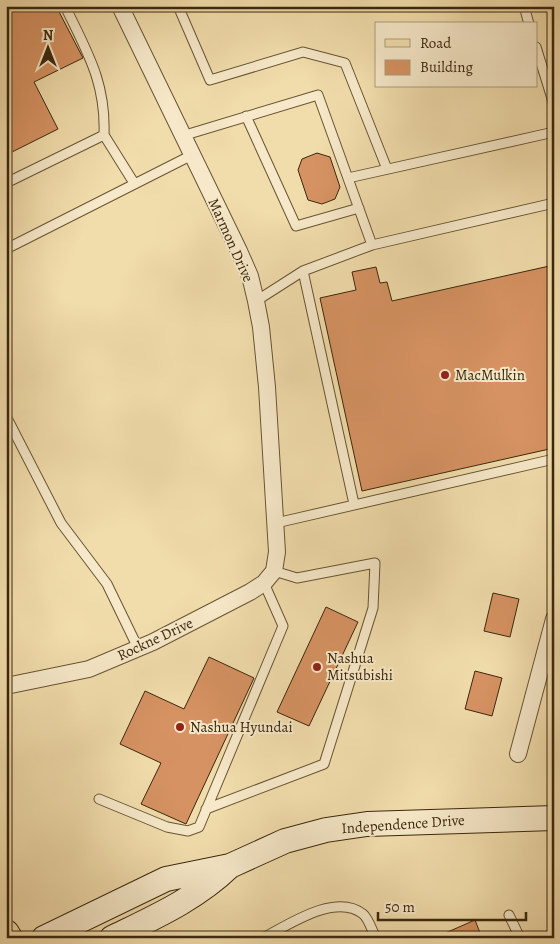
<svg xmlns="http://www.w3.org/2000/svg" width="560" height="944" viewBox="0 0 560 944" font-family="Alegreya,serif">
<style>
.building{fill:#d69262;stroke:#3b270d}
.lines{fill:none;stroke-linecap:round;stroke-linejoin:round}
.lane-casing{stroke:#685434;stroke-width:11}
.street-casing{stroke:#685434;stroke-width:18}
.secondary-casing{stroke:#3b270d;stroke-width:26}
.primary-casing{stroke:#3b270d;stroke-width:28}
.lane{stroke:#f6e8c8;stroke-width:9}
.street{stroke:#f6e8c8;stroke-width:16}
.secondary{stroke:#f6e8c8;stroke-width:24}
.primary{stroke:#f1dcab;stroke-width:26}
.poi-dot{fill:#8f2418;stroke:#f6e8c8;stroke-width:2}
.labels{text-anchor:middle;stroke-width:4;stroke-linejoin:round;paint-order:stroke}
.street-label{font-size:15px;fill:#3b270d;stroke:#f6e8c8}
.poi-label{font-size:15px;fill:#3b270d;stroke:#f6e8c8;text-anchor:start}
</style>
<rect width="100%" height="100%" fill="#f1dcab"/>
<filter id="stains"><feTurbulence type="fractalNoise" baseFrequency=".004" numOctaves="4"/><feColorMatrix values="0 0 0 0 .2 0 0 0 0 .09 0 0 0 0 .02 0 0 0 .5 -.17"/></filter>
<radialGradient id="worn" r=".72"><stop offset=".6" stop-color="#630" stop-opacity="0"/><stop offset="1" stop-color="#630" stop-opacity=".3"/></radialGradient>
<path class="building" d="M 6,6 L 56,6 L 83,58 L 34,82 L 58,129 L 6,155 Z
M 317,153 L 330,157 L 340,187 L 335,199 L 322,204 L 308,200 L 298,170 L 302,159 Z
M 554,265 L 554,448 L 362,491 L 320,298 L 356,290 L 352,272 L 376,267 L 380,283 L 387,282 L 392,301 Z
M 493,593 L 519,599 L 510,637 L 484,631 Z
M 326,607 L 358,622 L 309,726 L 277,712 Z
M 209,657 L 254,678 L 186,824 L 141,804 L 161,763 L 120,744 L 145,691 L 184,709 Z
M 475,671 L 502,678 L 492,716 L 465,709 Z
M 475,920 L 482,938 L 434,938 Z"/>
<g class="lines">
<defs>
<path id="lane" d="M 65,6 C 87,52 106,82 104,135
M 178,6 L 210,80 L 303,52 L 345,63 L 387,169
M 524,6 L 529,24
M 536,47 L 554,105
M 246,116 L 296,226 L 359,208
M 182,136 L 318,95 L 372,245 L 303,271 L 256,301
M 348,178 L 554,132
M 6,183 L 104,135 L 134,183
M 372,245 L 554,203
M 6,249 L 192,155
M 303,271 L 354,504
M 6,416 L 61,523 L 107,584 L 138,648
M 276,523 L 554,459
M 99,799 L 167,827 L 188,831 L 199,827 L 283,626 L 264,583
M 206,809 L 324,764 L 373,608 L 375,563 L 297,578 L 274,571
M 509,915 L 520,938
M 263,938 C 288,925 336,892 363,914 C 369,919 372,931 376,938"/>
<path id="street" d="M 6,686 L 89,669 L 153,642 L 250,592 L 264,583 L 274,571 L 277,552 L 267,387 L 261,327 L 256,301 L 250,276 L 239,251 L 120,6
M 518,754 L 554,619"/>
<path id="secondary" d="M 44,938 L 166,879 L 230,866 L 285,841 L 326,830 L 367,824 L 554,818
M 112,938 C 155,917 196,899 230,866"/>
<path id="primary" d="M 6,933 L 9,938"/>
</defs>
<use href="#lane" class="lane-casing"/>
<use href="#street" class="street-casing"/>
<use href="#secondary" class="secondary-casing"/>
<use href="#primary" class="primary-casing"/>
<use href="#lane" class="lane"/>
<use href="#street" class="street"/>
<use href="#secondary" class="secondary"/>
<use href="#primary" class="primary"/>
</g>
<g class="poi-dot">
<circle cx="445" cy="375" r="5"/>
<circle cx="317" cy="667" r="5"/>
<circle cx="180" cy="727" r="5"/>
</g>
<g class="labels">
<g class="street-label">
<text transform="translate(231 240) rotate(66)" y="5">Marmon Drive</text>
<text transform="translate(155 639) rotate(-25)" y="5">Rockne Drive</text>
<text transform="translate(403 824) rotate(-4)" y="5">Independence Drive</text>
</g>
<g class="poi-label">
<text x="455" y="380">MacMulkin</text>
<text x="327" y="663">Nashua<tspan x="327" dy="17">Mitsubishi</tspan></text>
<text x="190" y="732">Nashua Hyundai</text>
</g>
</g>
<rect width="560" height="944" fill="none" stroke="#f1dcab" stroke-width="25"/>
<rect x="8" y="8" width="545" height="929" fill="none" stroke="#3b270d" stroke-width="2.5"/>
<rect x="12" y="12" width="535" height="919" fill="none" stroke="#3b270d"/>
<rect x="375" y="22" width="162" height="65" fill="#f6e8c8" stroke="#ab9b7d"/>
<rect x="385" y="39" width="25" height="8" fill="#f1dcab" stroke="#ab9b7d"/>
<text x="420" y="48" font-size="15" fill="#3b270d">Road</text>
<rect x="385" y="60" width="25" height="15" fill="#d69262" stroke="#ab9b7d"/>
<text x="420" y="72" font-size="15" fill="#3b270d">Building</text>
<g transform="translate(48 48)" stroke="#f6e8c8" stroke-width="4" paint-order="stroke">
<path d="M0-4L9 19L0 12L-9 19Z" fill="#3b270d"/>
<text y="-8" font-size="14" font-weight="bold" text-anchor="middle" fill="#3b270d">N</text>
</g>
<path d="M378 912v8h148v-8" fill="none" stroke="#3b270d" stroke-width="2.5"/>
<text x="385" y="912" font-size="15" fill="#3b270d" stroke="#f6e8c8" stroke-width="4" paint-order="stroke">50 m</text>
<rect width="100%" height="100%" filter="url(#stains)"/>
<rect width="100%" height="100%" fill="url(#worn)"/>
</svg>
